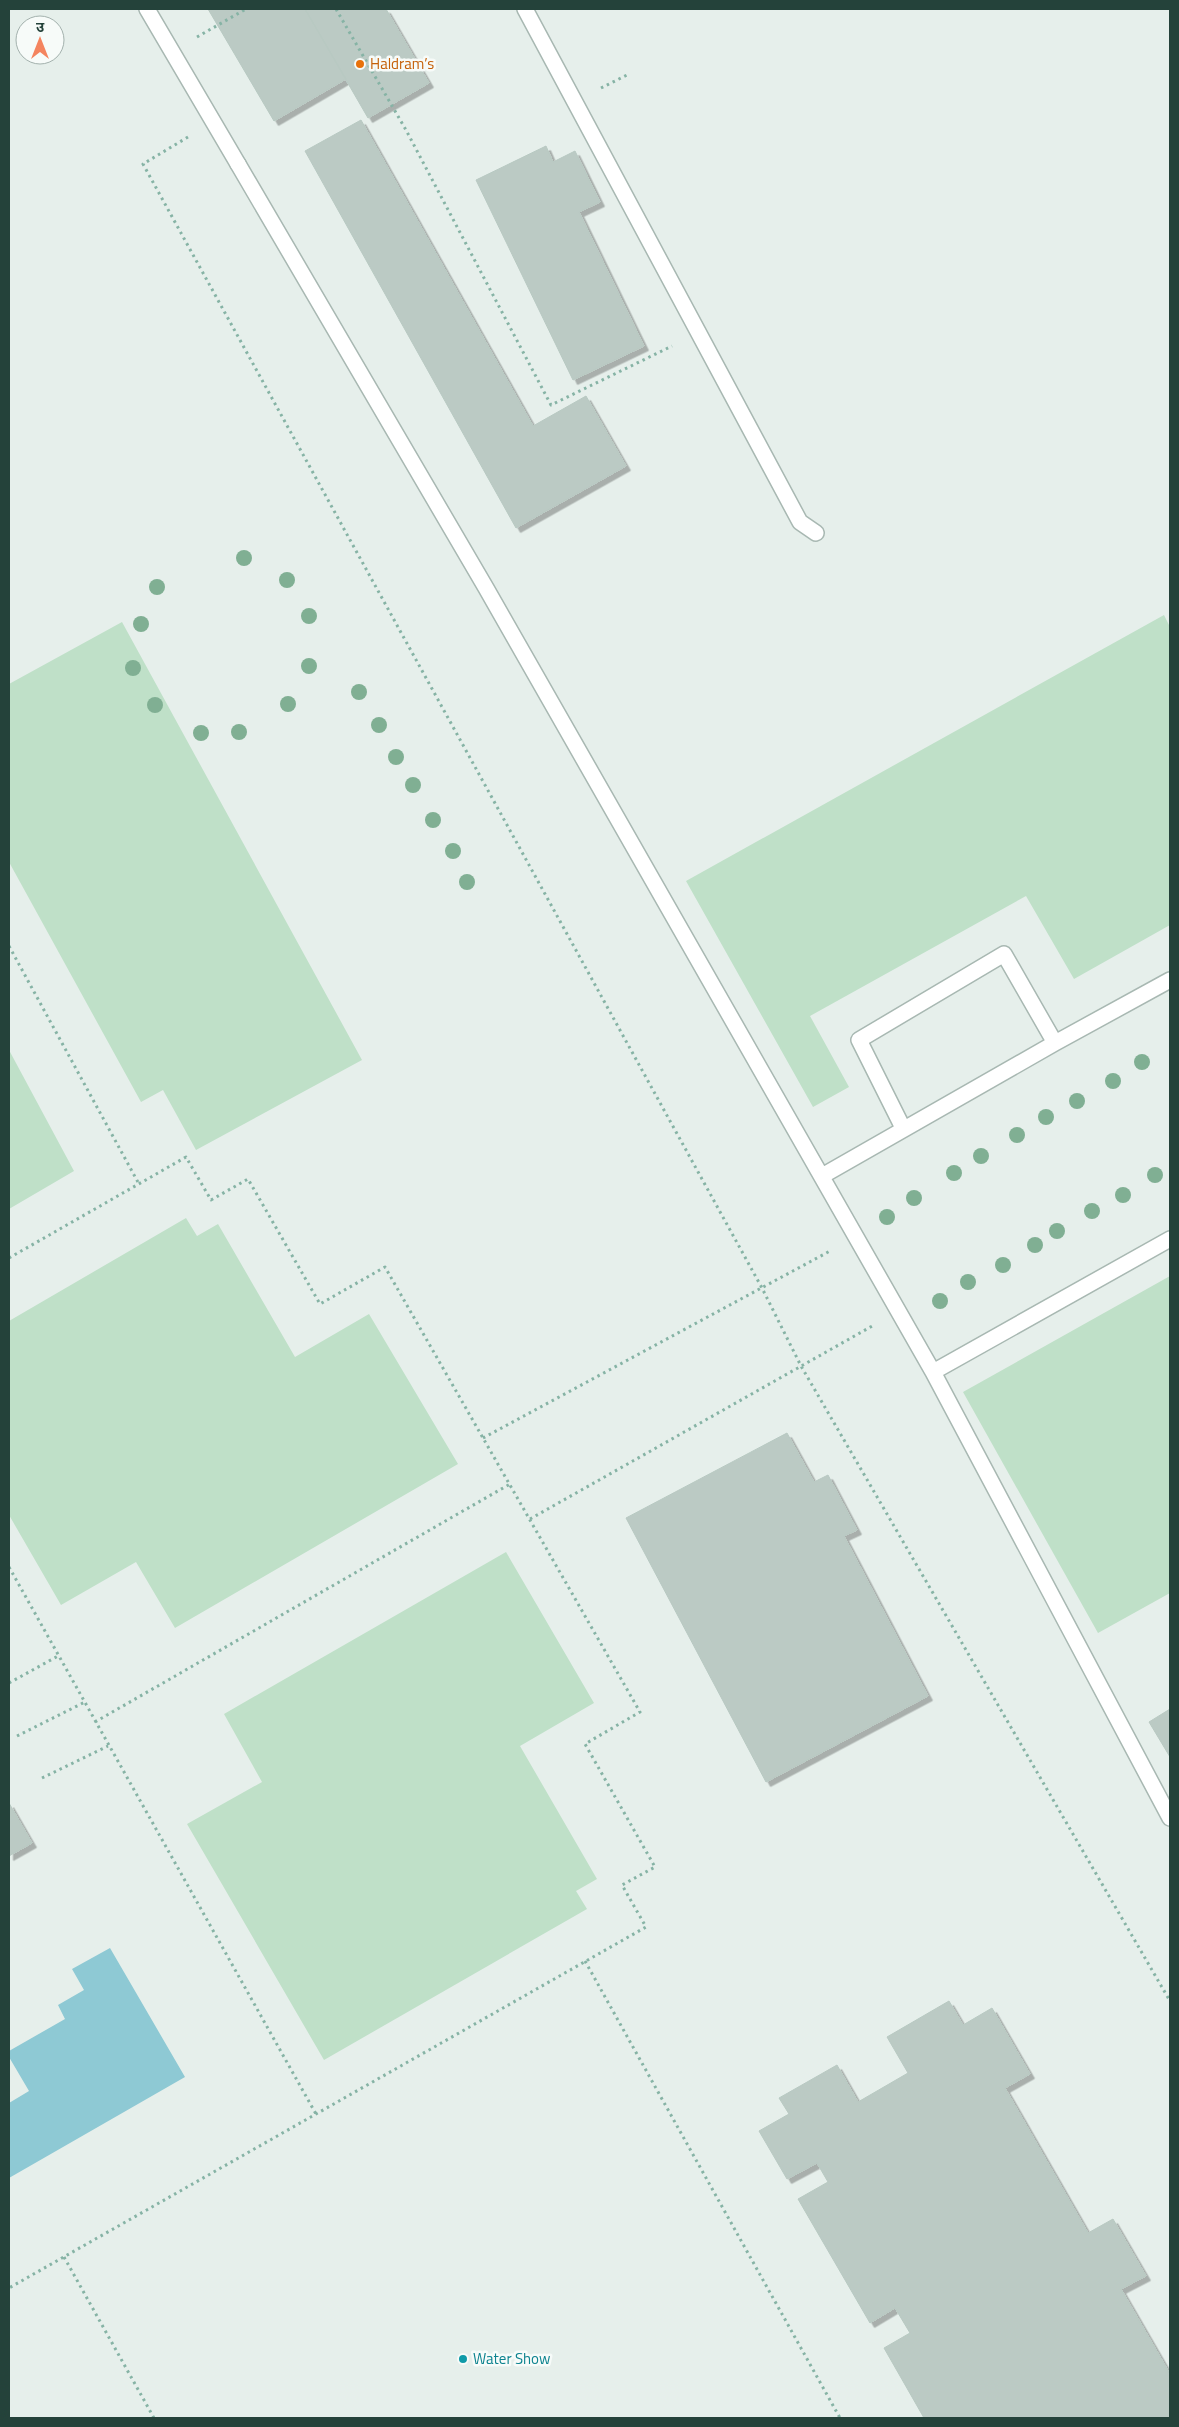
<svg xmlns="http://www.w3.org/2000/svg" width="1179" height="2427" viewBox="0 0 1179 2427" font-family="'Titillium Web','Noto Sans Devanagari',sans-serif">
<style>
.green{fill:#bfe0c8}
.water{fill:#8ec9d4}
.building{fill:#bbcac4;stroke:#b8c9c2;filter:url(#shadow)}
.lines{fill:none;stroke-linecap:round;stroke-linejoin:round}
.lane-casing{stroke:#a8b8b2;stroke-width:18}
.street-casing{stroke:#a8b8b2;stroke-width:18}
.path{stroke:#86b3a5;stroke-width:3;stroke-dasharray:2.5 4;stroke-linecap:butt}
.lane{stroke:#fff;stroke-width:15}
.street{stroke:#fff;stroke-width:15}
.tree{fill:#80af93}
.food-dot{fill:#e8710a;stroke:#f7fbf9;stroke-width:2}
.culture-dot{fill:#0f9aa8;stroke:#f7fbf9;stroke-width:2}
.labels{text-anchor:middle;stroke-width:5;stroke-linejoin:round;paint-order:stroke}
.food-label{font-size:15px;fill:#c56008;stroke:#f7fbf9;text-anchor:start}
.culture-label{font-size:15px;fill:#0d838f;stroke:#f7fbf9;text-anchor:start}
</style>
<defs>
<filter id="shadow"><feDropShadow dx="4.5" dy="4.5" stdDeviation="0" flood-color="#0004"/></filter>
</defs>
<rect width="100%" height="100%" fill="#e6efeb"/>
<path class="green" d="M 1164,615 L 1170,627 L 1170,925 L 1074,979 L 1026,896 L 810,1016 L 849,1087 L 813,1107 L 686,881 Z
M 122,622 L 362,1060 L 196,1150 L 163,1090 L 141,1102 L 9,862 L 9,684 Z
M 9,1050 L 74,1171 L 9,1209 Z
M 186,1218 L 197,1236 L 218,1224 L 295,1357 L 369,1314 L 458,1464 L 175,1628 L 136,1562 L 61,1605 L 9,1515 L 9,1321 Z
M 1170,1276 L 1170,1593 L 1098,1633 L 963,1392 Z
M 506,1552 L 594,1703 L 520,1746 L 597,1879 L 576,1891 L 587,1909 L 324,2060 L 187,1824 L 262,1782 L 224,1714 Z"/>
<path class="water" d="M 110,1948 L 185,2077 L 9,2178 L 9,2103 L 29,2091 L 9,2057 L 9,2051 L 65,2019 L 58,2005 L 84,1990 L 72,1969 Z"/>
<path class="building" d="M 208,9 L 305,9 L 346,79 L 274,121 Z
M 305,9 L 386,9 L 429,83 L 368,118 Z
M 361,120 L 533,426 L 586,396 L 626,466 L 516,528 L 305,151 Z
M 546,146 L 553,162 L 575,151 L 600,202 L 579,212 L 644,346 L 573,380 L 476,180 Z
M 787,1433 L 814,1482 L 828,1475 L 857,1530 L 844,1536 L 928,1696 L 766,1782 L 626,1518 Z
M 1170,1709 L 1170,1757 L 1149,1722 Z
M 9,1803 L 32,1843 L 9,1856 Z
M 949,2001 L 963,2025 L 992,2008 L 1030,2074 L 1005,2088 L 1088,2233 L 1113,2219 L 1146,2276 L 1121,2289 L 1170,2374 L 1170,2418 L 924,2418 L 884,2348 L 910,2333 L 895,2308 L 870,2323 L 798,2199 L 828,2182 L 817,2163 L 787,2179 L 759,2131 L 789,2114 L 779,2098 L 837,2065 L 858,2102 L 908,2073 L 887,2037 Z"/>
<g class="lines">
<defs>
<path id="lane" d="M 147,9 L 238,164
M 525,9 L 800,522 L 816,533"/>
<path id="street" d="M 238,164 L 486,588 L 933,1372 L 1170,1818
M 903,1128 L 859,1040 L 1004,954 L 1055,1043
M 822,1176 L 1055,1043 L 1170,980
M 933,1372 L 1170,1239"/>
</defs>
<use href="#lane" class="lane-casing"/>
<use href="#street" class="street-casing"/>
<path class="path" d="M 336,9 L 406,130 L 551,405 L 672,346
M 197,37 L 246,9
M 601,88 L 627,75
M 188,137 L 143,164 L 762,1288 L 801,1366 L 1170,2001
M 9,946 L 139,1184
M 9,1258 L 186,1157 L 211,1200 L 248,1179 L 320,1304 L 385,1267 L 640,1712 L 585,1744 L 655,1867 L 622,1885 L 646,1927 L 9,2288
M 483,1438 L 830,1251
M 530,1519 L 874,1325
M 9,1567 L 316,2114
M 9,1683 L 58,1656
M 95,1722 L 510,1484
M 17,1736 L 85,1702
M 42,1778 L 108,1746
M 585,1961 L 840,2418
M 64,2257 L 154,2418"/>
<use href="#lane" class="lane"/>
<use href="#street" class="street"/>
</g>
<g class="tree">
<circle cx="244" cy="558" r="8"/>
<circle cx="287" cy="580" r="8"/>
<circle cx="157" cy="587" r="8"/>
<circle cx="309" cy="616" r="8"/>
<circle cx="141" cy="624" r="8"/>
<circle cx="309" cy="666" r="8"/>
<circle cx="133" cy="668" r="8"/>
<circle cx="359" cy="692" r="8"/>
<circle cx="288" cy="704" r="8"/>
<circle cx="155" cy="705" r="8"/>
<circle cx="379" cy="725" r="8"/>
<circle cx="239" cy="732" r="8"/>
<circle cx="201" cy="733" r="8"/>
<circle cx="396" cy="757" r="8"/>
<circle cx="413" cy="785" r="8"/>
<circle cx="433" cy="820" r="8"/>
<circle cx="453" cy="851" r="8"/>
<circle cx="467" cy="882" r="8"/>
<circle cx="1142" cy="1062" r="8"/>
<circle cx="1113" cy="1081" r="8"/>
<circle cx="1077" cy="1101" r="8"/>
<circle cx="1046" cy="1117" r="8"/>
<circle cx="1017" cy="1135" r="8"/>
<circle cx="981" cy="1156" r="8"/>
<circle cx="954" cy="1173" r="8"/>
<circle cx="1155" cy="1175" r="8"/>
<circle cx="1123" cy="1195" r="8"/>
<circle cx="914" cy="1198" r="8"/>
<circle cx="1092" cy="1211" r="8"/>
<circle cx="887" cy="1217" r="8"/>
<circle cx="1057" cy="1231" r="8"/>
<circle cx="1035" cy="1245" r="8"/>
<circle cx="1003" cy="1265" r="8"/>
<circle cx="968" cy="1282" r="8"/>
<circle cx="940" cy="1301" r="8"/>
</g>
<circle class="food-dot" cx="360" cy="64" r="5"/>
<circle class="culture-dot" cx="463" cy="2359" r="5"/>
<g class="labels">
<g class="food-label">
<text x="370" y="69">Haldram’s</text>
</g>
<g class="culture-label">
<text x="473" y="2364">Water Show</text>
</g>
</g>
<rect width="1179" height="2427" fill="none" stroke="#24423a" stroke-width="20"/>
<g transform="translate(40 40)"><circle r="24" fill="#f7fbf9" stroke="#a3b1ad"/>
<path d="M0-4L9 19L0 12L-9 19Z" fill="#f4845f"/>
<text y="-8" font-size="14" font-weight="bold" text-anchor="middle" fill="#24423a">उ</text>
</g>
</svg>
